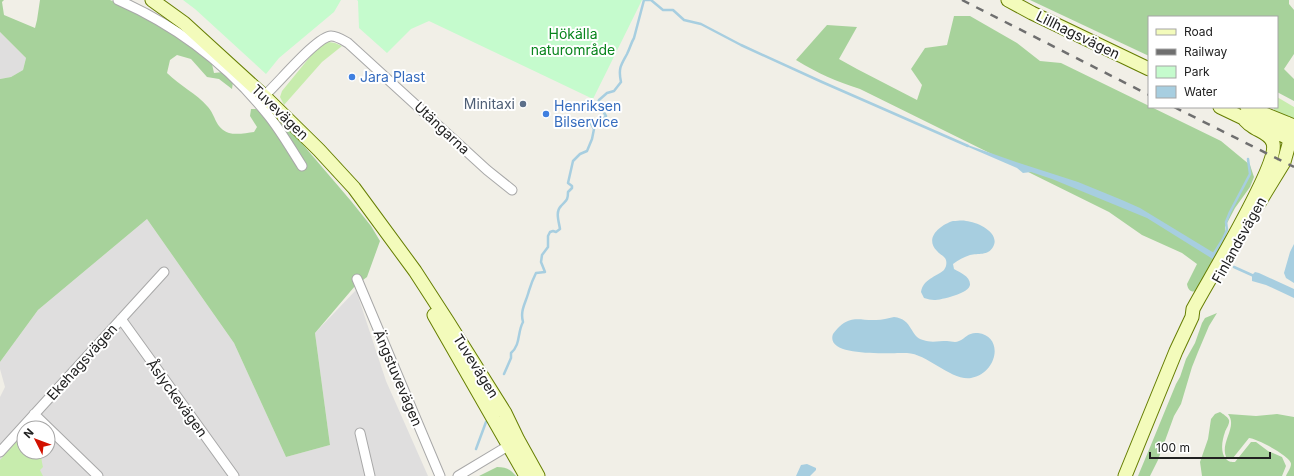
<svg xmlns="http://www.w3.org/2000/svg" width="1294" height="476" viewBox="0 0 1294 476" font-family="Inter,sans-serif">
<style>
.residential{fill:#dfdede;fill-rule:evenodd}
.grass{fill:#c7ecad}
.forest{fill:#a7d29b}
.park{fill:#c5fbcd}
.water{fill:#a7cee0}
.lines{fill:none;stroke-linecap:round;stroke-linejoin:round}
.stream{stroke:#a7cee0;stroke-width:2.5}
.street-casing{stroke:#a8a8a8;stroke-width:11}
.secondary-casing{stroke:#667e02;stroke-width:15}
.street{stroke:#fff;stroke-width:9}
.secondary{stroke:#f3fbbb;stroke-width:13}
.rail{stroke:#6f6f6f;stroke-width:2.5;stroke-dasharray:8 8;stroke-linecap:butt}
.shop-dot{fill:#3f7fe0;stroke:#fff;stroke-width:1.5}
.service-dot{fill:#5c6f8a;stroke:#fff;stroke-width:1.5}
.labels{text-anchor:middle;stroke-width:4;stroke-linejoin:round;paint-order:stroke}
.park-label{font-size:14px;fill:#09851d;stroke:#fff}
.street-label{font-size:14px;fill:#212121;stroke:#fff}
.shop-label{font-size:14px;fill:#366cbe;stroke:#fff;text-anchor:start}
.service-label{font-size:14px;fill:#4e5e75;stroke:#fff;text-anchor:end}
</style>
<rect width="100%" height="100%" fill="#f1efe7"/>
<path class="residential" d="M 0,32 L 26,58 L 23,70 L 11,77 L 0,79 Z
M 147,219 L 234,343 L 286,457 L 330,445 L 315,333 L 356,290 L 386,381 L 428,476 L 0,476 L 0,397 L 5,387 L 0,369 L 0,362 L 38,310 ZM 24,428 L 48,428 L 48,452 L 24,452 Z"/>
<path class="grass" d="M 329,42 L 335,43 L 342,46 L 322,62 L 284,105 L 280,97 L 282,91 L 318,47 L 325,43 Z
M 1277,97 L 1294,107 L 1294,121 L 1274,110 L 1274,107 L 1277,107 Z
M 24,433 L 24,443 L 23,444 L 24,446 L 24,452 L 31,452 L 33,454 L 35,452 L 44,452 C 40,456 42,462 43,467 L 40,470 L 43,476 L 0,476 L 0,460 Z"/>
<path class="forest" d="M 0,0 L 4,0 L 2,2 L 4,15 L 35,28 L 37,20 L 40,0 L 110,0 L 129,8 L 186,42 L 212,64 L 214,73 L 223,72 L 233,82 L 232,89 L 219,79 L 207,77 L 191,59 L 177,55 L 170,60 L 167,73 C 180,86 196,93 208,107 C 216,116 215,128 229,133 C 236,135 247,133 254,132 L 257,127 L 250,116 L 251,109 L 256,109 L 269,119 L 287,126 L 351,201 L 371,226 L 380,241 L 367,277 L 355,286 L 315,333 L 330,445 L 286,457 L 234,343 L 147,219 L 38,310 L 0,362 L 0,79 L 11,77 L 23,70 L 26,58 L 0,32 Z
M 1030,0 L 1289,0 L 1289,4 L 1294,10 L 1294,54 L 1284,69 L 1294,79 L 1294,101 L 1277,92 L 1277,17 L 1149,17 L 1149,56 Z
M 954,16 L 970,16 L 1017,43 L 1040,61 L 1061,63 L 1221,141 L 1250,165 L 1254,177 L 1250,187 L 1235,208 L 1225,227 L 1227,239 L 1197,291 C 1191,293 1188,290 1187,284 L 1197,264 L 1182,253 L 1142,235 L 1109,212 L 860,89 C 835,81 819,74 796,60 L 827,25 L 857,27 L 839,59 L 857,69 L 917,100 L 922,85 L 911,69 L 925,48 L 947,45 Z
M 1217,313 L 1209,326 L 1198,352 L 1192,367 L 1181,404 L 1174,416 L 1158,460 L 1150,476 L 1138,476 L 1153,440 L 1176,384 L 1180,377 L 1186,359 L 1195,343 L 1202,323 L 1205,318 Z
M 1220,412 C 1223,414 1228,417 1229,420 C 1230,424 1226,429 1225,432 C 1222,440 1220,453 1226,459 C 1229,462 1231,462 1235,462 L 1251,442 L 1256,442 L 1268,451 L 1282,457 L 1286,466 L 1282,476 L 1202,476 L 1200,462 L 1208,439 L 1211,419 L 1215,414 Z
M 1228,414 L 1256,416 L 1277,414 L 1294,417 L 1294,476 L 1286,476 C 1287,473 1291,468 1291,464 C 1292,457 1256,438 1249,438 L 1233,458 L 1229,459 L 1226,457 C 1220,442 1238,427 1228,414 Z
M 497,467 C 506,467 510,469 516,476 L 479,476 Z"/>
<path class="park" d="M 183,0 L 341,0 L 334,12 L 279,58 L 266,74 L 195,9 Z
M 357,0 L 642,0 L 593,99 L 429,21 L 411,29 L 387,53 L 359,28 L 358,1 Z"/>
<path class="water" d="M 965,144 L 1016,162 L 1078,182 L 1122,200 L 1140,208 L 1219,256 L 1216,261 L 1147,218 L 1052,179 L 1031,172 L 1023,173 L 1017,168 L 966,146 Z
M 953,221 C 958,221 962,220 966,221 C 978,222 1001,233 993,247 C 988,256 978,253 970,255 C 964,257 958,260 953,264 L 954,269 C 959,272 970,276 970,284 C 971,293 941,300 934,300 C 931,300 928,299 924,298 L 921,292 C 923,279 936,277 944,270 C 946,267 947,264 946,260 C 945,256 940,255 937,251 C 924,238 940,225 953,221 Z
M 1294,244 L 1294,283 L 1286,278 L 1284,273 L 1290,252 Z
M 1255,272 L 1259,273 L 1294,289 L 1294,298 L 1266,285 L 1252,281 L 1252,275 Z
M 894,317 C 913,319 910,337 923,340 C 931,343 938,341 947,341 C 951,341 955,343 959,341 C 966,338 968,332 978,333 C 1004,336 998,373 971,378 C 951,381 928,354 907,353 C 897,352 824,359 833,334 C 835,331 837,329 839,327 C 852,315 861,321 876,320 C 882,320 888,318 894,317 Z
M 807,464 L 816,468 L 816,470 L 810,476 L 796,476 L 801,465 Z"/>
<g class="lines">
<path class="stream" d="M 644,0 L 651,0 L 663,10 L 673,10 L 684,20 L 701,24 L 741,45 L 822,82 L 968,146
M 1213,255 L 1223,239 L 1227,230 L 1226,222 L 1230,212 L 1250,174 L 1248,159
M 1234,267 L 1254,276
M 504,374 L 511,358 L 511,353 C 521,344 517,333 523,322 C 520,311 525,304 528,294 C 531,284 531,283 536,273 L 545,272 L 541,262 L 542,255 L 548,247 L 548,236 L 550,232 L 553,231 L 556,232 L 560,229 C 559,222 555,212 561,206 C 566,200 568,201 568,192 L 572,188 L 572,186 L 568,183 L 573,161 L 580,154 L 587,151 L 592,139 L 594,129 L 591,124 C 593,119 598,119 603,119 L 606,116 L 598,103 L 599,100 L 607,93 L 614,91 L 621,82 C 618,68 621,65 627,54 C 630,48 631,43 634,38 L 644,0
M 476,449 L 486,422"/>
<defs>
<path id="street" d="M 118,0 C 177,26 228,65 268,115 C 281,131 291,149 302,166
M 264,96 C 277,85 317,36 331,36 C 337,36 343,40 348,43 L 487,170 L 512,190
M 357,279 L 440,476
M 121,319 L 234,476
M 34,414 L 98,476
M 360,433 L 370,476
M 0,452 L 164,272
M 458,476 L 513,443"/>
<path id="secondary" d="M 152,0 L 184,23 L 264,96 L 319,150 L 354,188 L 415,271 L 448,322 L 505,413 L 518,440 L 538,476
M 1008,0 L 1032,13 L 1149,69
M 1220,107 L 1243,118 L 1254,121 L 1294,141
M 1247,107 L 1294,126
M 1259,203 L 1284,162 L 1289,144 L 1287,123
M 434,315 L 526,476
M 1125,476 L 1176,351 L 1192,317 L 1193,309 C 1206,284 1280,164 1273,143 C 1270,133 1258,131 1252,126 C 1248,124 1246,121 1243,118"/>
</defs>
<use href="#street" class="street-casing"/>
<use href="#secondary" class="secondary-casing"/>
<use href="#street" class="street"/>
<use href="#secondary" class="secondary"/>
<path class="rail" d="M 962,0 L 1149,95
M 1174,107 L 1294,167"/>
</g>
<g class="shop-dot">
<circle cx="352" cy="77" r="4"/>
<circle cx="546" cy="114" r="4"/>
</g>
<circle class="service-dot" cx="523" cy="104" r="4"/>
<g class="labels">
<g class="park-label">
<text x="573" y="39">Hökälla<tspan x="573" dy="16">naturområde</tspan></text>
</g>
<g class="street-label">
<text transform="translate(1078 35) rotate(26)" y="5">Lillhagsvägen</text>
<text transform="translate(280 112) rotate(44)" y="5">Tuvevägen</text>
<text transform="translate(442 128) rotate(43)" y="5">Utängarna</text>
<text transform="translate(1239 240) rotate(-61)" y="5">Finlandsvägen</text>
<text transform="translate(82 362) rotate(-48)" y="5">Ekehagsvägen</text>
<text transform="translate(476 366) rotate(58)" y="5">Tuvevägen</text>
<text transform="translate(398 378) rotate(67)" y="5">Ängstuvevägen</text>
<text transform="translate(177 398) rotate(54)" y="5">Åslyckevägen</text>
</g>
<g class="shop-label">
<text x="360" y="82">Jara Plast</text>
<text x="554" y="111">Henriksen<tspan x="554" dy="16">Bilservice</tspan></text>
</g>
<g class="service-label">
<text x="515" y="109">Minitaxi</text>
</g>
</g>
<rect x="1148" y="16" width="130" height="92" fill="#ffffff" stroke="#a6a6a6"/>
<rect x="1156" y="29" width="20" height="6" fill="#f3fbbb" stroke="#a6a6a6"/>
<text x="1184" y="36" font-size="12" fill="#212121">Road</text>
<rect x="1156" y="49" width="20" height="6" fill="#6f6f6f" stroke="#a6a6a6"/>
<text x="1184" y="56" font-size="12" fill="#212121">Railway</text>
<rect x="1156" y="66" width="20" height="12" fill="#c5fbcd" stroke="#a6a6a6"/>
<text x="1184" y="76" font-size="12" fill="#212121">Park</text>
<rect x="1156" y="86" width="20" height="12" fill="#a7cee0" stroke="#a6a6a6"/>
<text x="1184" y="96" font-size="12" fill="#212121">Water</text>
<g transform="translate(36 440) rotate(312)"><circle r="19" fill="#ffffff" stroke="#a6a6a6"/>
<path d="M0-3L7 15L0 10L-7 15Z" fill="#d21100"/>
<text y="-6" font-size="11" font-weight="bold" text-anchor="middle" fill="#212121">N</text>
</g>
<path d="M1150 452v6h120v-6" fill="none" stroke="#212121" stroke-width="2"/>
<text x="1156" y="452" font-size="12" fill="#212121" stroke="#ffffff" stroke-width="3" paint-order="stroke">100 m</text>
</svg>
